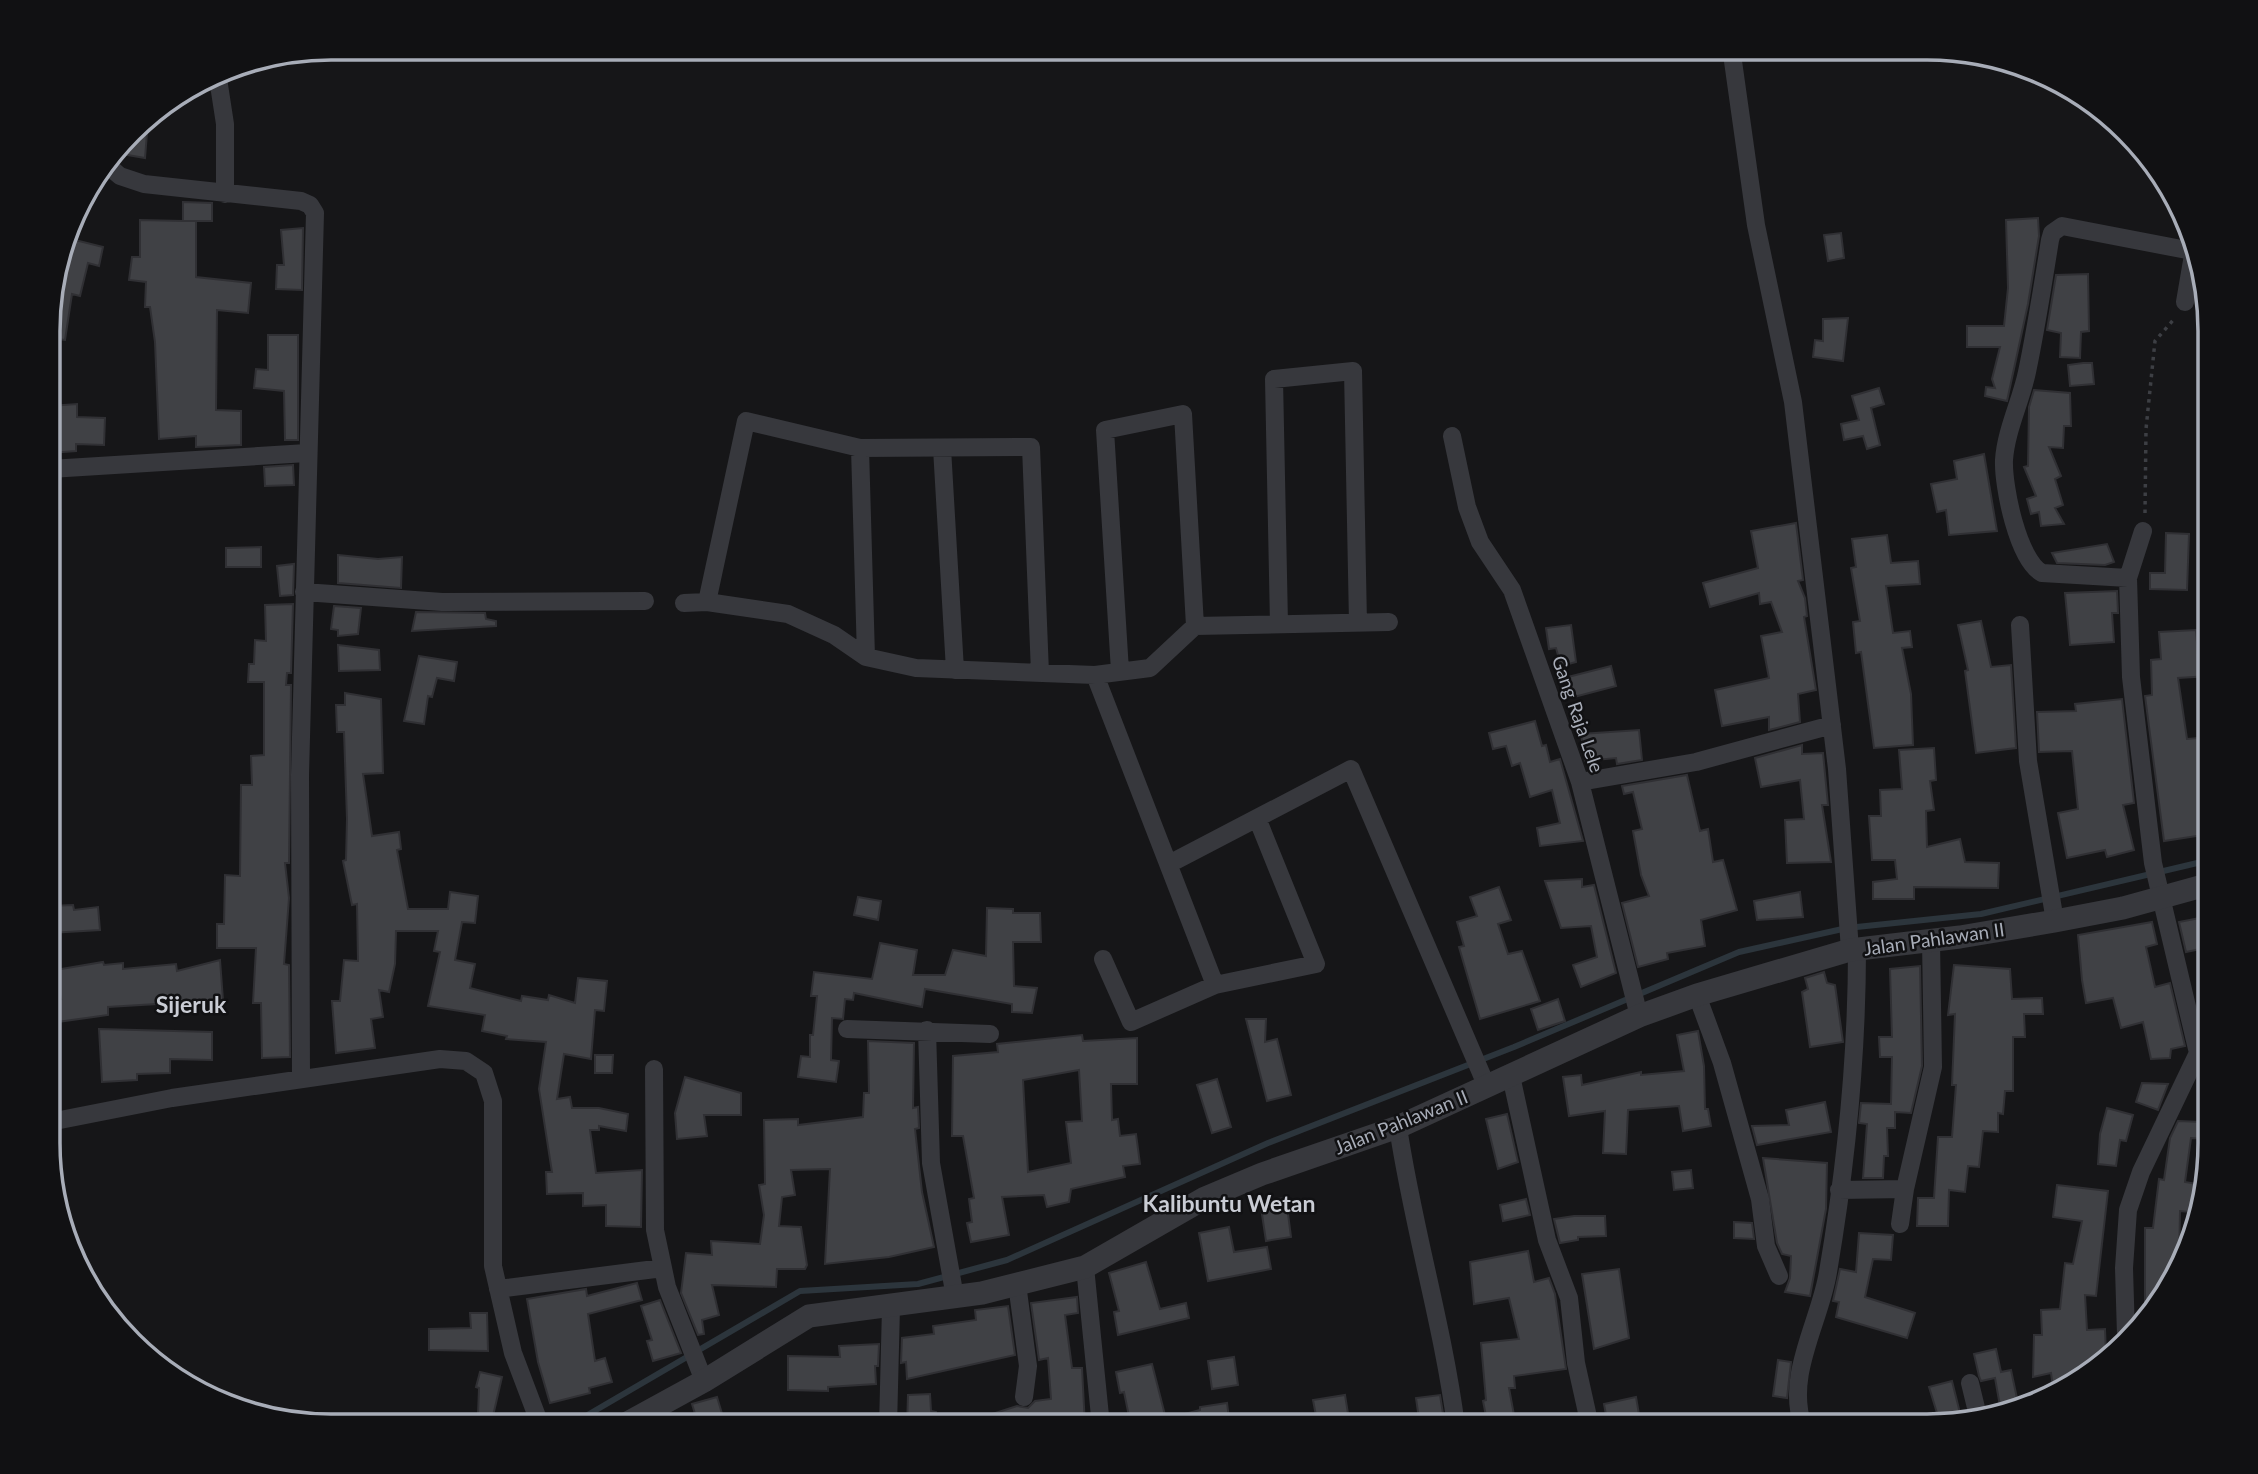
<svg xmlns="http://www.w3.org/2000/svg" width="2258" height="1474" viewBox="0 0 2258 1474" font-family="Lato,sans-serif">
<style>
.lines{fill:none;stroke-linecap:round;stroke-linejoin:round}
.stream{stroke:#2c353c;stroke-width:6}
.building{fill:#404145;stroke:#303034;stroke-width:2;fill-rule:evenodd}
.path{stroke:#3d3f44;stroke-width:3.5;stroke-dasharray:3.5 5;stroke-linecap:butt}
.minor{stroke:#37383d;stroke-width:18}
.tertiary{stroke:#37383d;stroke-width:23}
.labels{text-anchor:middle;stroke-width:5;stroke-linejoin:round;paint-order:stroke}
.street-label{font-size:19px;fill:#a8adb8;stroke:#111113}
.quarter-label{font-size:23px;font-weight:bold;fill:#c9ccd4;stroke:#111113}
.rim{fill:none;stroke:#a8adb8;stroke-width:3.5}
</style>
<rect width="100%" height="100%" fill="#161618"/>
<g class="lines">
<path class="stream" d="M 567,1427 L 800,1291 L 918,1284 L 1007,1260 L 1268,1143 L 1514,1047 L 1739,952 L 1847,928 L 1981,914 L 2210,860"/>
</g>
<path class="building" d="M 154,111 L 147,133 L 145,158 L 116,153 L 143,118 Z
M 183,202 L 212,203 L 212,221 L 184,221 L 196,221 L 196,277 L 251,283 L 248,313 L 217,310 L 216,410 L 241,411 L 241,445 L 196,447 L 196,436 L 159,439 L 155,342 L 150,307 L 145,307 L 146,282 L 129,280 L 132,257 L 140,257 L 140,220 L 183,221 Z
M 2038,218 L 2039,236 L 2028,304 L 2007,401 L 1985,396 L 1986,387 L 1995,388 L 1992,379 L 2000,347 L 1967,347 L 1967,326 L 2004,326 L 2008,288 L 2006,220 Z
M 303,228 L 302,290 L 276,289 L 277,265 L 284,265 L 281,230 Z
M 1841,233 L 1844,258 L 1828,261 L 1824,235 Z
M 67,238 L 103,247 L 99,266 L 88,263 L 80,296 L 72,294 L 65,340 L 50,338 L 50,301 Z
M 2088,274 L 2089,331 L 2081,332 L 2080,358 L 2060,357 L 2061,333 L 2047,330 L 2056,275 Z
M 1848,318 L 1843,361 L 1813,357 L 1815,340 L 1823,341 L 1823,319 Z
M 268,335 L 298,335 L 298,440 L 285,440 L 284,391 L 254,388 L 256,369 L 268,370 Z
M 2083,363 L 2092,363 L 2094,384 L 2070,386 L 2068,365 Z
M 1879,388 L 1884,404 L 1871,408 L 1880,445 L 1867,449 L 1863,436 L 1844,440 L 1841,424 L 1859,420 L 1852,396 Z
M 2034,390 L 2070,393 L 2071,426 L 2064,426 L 2063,448 L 2049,447 L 2061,476 L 2055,479 L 2063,505 L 2055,508 L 2064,524 L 2041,526 L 2039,512 L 2031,514 L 2027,499 L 2036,496 L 2024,467 L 2028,466 L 2029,407 Z
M 77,404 L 77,417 L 105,418 L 104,445 L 76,444 L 76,451 L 50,453 L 50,406 Z
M 1984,454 L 1997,531 L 1949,535 L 1946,510 L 1937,512 L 1931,484 L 1957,479 L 1954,461 Z
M 293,465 L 294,485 L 265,486 L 264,467 Z
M 1796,523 L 1803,580 L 1798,581 L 1805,598 L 1807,616 L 1804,617 L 1816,690 L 1798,694 L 1800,722 L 1769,730 L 1769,717 L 1722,726 L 1715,690 L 1769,678 L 1761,636 L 1782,632 L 1771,602 L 1760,604 L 1759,593 L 1710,607 L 1703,583 L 1758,568 L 1751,531 Z
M 2166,533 L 2189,534 L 2187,590 L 2150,589 L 2150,573 L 2165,573 Z
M 1887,535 L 1891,563 L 1918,561 L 1920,584 L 1886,586 L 1893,633 L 1910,631 L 1912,647 L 1902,648 L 1911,694 L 1913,745 L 1874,748 L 1861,652 L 1856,653 L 1853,622 L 1860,621 L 1851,568 L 1856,567 L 1852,539 Z
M 2107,544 L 2114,562 L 2105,565 L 2057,563 L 2052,553 Z
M 261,547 L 261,567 L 226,567 L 226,548 Z
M 338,555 L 378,559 L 402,557 L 401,588 L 338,583 Z
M 294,564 L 293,595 L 280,596 L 277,566 Z
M 2117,591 L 2118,613 L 2112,613 L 2114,642 L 2070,645 L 2065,593 Z
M 293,604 L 291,673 L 287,673 L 286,685 L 291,685 L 289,863 L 285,863 L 289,898 L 284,964 L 289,965 L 290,1057 L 262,1058 L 261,1003 L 253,1003 L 256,948 L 217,948 L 217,924 L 224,924 L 225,875 L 240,876 L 241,785 L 252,785 L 251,756 L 264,755 L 264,682 L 248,682 L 249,664 L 254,664 L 255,640 L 266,641 L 265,605 Z
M 334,606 L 361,608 L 358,634 L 338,636 L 338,630 L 331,629 Z
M 416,612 L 485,613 L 486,619 L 496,621 L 496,626 L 412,631 Z
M 1981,621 L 1991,667 L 2011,665 L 2016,748 L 1976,753 L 1965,671 L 1968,670 L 1958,625 Z
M 1571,625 L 1576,662 L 1561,666 L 1556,648 L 1549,649 L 1546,628 Z
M 2196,630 L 2198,654 L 2208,653 L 2210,676 L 2178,678 L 2187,739 L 2210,737 L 2210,834 L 2164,841 L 2145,696 L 2152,695 L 2151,660 L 2161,659 L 2159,632 Z
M 338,645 L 379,650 L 380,670 L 339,671 Z
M 419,656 L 457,662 L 454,681 L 437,678 L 432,697 L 428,696 L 424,724 L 404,721 Z
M 1611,666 L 1616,686 L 1574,697 L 1568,677 Z
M 345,693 L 381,699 L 383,773 L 363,774 L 372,836 L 399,832 L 401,849 L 397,850 L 408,909 L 448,909 L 450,892 L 478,896 L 475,923 L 462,922 L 455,960 L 475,964 L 470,988 L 521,1001 L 522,996 L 548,1000 L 549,995 L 575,1003 L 578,978 L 607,981 L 604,1011 L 595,1010 L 591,1059 L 564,1054 L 557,1099 L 570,1097 L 572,1108 L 599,1108 L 628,1114 L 626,1131 L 599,1126 L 599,1130 L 590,1130 L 596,1173 L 642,1170 L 641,1227 L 606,1226 L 606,1205 L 583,1206 L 583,1193 L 547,1194 L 546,1172 L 552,1172 L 539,1089 L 546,1042 L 506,1039 L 507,1036 L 482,1031 L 485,1015 L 428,1006 L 440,952 L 434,951 L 438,931 L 396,931 L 395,964 L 389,992 L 379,990 L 383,1017 L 371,1019 L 375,1048 L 336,1053 L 332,1001 L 340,1001 L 344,960 L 358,961 L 357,904 L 352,905 L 343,861 L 346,860 L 347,819 L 344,732 L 337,732 L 336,705 L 345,705 Z
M 2122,699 L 2134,803 L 2123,805 L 2134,850 L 2107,857 L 2105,850 L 2067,858 L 2058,813 L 2078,809 L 2072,751 L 2039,752 L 2037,712 L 2076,711 L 2075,704 Z
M 1535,721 L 1542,746 L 1546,745 L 1550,762 L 1560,759 L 1583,841 L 1540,846 L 1537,828 L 1560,823 L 1552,790 L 1530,797 L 1520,763 L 1512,766 L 1506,746 L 1493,749 L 1489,733 Z
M 1639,730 L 1642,760 L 1617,764 L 1616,758 L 1585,761 L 1581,734 Z
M 1802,745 L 1802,754 L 1823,753 L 1828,805 L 1822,805 L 1831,862 L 1787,863 L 1785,820 L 1804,819 L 1800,780 L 1761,787 L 1755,758 Z
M 1934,748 L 1936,780 L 1930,781 L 1934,810 L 1926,811 L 1927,847 L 1960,839 L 1965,862 L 1999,863 L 1998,888 L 1914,887 L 1914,899 L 1873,899 L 1873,882 L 1897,879 L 1895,860 L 1872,860 L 1869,816 L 1881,816 L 1880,790 L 1902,789 L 1899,750 Z
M 1687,775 L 1700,831 L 1708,829 L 1713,862 L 1723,860 L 1737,910 L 1701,920 L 1705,946 L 1667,953 L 1668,959 L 1638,967 L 1622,903 L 1649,896 L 1641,875 L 1633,831 L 1642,829 L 1633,792 L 1624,794 L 1622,786 Z
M 1582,879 L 1582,887 L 1594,885 L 1616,973 L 1581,987 L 1573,965 L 1597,957 L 1591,926 L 1561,928 L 1545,881 Z
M 1499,887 L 1511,920 L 1498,924 L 1508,954 L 1522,951 L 1540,1001 L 1480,1019 L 1459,947 L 1464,946 L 1457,922 L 1477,916 L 1470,897 Z
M 1800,892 L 1803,917 L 1757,920 L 1754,901 Z
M 858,897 L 881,901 L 878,920 L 854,915 Z
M 73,905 L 74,910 L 98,907 L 100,930 L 50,933 L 50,906 Z
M 987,908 L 1013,909 L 1013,913 L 1040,913 L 1041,942 L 1013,942 L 1014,986 L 1037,988 L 1032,1013 L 1012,1012 L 1012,1004 L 925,989 L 922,1007 L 854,993 L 853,1000 L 845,999 L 843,1019 L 832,1018 L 831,1060 L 839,1061 L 836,1082 L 798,1077 L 801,1056 L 810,1057 L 810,1035 L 813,1035 L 817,996 L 811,996 L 814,972 L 872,979 L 880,943 L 917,950 L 913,975 L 945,975 L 953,950 L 986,956 Z
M 2210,916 L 2210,947 L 2186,952 L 2179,922 Z
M 2152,922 L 2157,944 L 2146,947 L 2155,987 L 2170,983 L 2185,1046 L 2171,1049 L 2170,1058 L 2151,1059 L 2143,1022 L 2121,1028 L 2113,998 L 2086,1003 L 2082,980 L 2078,935 Z
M 220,960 L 223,1000 L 108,1007 L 108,1015 L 50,1023 L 50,1000 L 61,999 L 55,970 L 103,962 L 104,965 L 123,963 L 123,969 L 176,964 L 177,971 Z
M 1954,965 L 2010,969 L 2012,999 L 2042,998 L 2043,1014 L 2024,1014 L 2025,1037 L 2013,1037 L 2013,1091 L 2005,1091 L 2003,1114 L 1998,1113 L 1998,1132 L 1983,1131 L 1979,1167 L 1968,1166 L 1965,1192 L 1949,1190 L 1948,1226 L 1917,1226 L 1918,1198 L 1934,1198 L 1938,1137 L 1952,1137 L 1956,1085 L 1952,1085 L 1955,1014 L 1948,1015 Z
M 1920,966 L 1922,1066 L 1911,1113 L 1895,1112 L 1895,1128 L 1887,1128 L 1888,1156 L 1884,1156 L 1883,1178 L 1863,1178 L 1867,1124 L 1859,1123 L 1861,1103 L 1891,1104 L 1892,1057 L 1880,1057 L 1879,1037 L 1892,1037 L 1890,969 Z
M 1824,972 L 1827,983 L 1835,985 L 1843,1042 L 1810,1047 L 1802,992 L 1808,989 L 1805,978 Z
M 1558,999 L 1565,1021 L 1538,1030 L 1531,1009 Z
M 1246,1019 L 1266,1019 L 1265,1042 L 1277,1039 L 1291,1095 L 1267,1101 Z
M 99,1029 L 212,1032 L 212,1060 L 170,1059 L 170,1073 L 137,1074 L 137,1080 L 102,1082 Z
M 1698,1031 L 1704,1066 L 1705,1109 L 1708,1109 L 1711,1126 L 1683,1131 L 1679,1106 L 1628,1110 L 1626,1154 L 1603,1153 L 1605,1111 L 1569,1116 L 1563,1077 L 1581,1075 L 1582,1085 L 1641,1072 L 1641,1075 L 1684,1071 L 1677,1035 Z
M 1082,1035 L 1083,1041 L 1137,1038 L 1137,1084 L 1111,1084 L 1112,1120 L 1118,1119 L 1120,1136 L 1136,1134 L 1140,1164 L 1123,1166 L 1125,1177 L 1071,1189 L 1069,1202 L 1047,1207 L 1044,1195 L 1002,1197 L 1009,1235 L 971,1242 L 967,1223 L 972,1222 L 969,1199 L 974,1198 L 963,1136 L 952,1136 L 953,1056 L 998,1052 L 997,1044 ZM 1079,1070 L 1082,1121 L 1066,1122 L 1071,1163 L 1028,1172 L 1023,1080 Z
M 868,1041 L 914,1043 L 913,1108 L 918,1107 L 919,1128 L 915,1129 L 922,1192 L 934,1247 L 889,1257 L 825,1264 L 830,1169 L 791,1170 L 795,1195 L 782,1197 L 779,1226 L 801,1227 L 807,1265 L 805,1269 L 777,1269 L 776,1287 L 712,1285 L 719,1315 L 702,1320 L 704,1334 L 698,1335 L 681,1293 L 686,1253 L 712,1255 L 711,1241 L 760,1244 L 764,1215 L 759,1185 L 765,1184 L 764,1120 L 798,1119 L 798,1125 L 863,1117 L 864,1093 L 869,1093 Z
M 595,1055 L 613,1055 L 612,1073 L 595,1073 Z
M 685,1077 L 741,1093 L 741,1115 L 704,1115 L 707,1136 L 677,1139 L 675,1113 Z
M 1217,1079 L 1231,1127 L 1212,1133 L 1197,1085 Z
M 2142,1083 L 2168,1084 L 2158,1110 L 2136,1102 Z
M 1825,1102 L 1831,1132 L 1757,1145 L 1752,1126 L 1789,1125 L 1786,1110 Z
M 2107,1108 L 2133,1115 L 2126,1141 L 2120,1140 L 2116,1166 L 2098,1164 L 2100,1134 Z
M 1507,1114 L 1518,1162 L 1498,1169 L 1486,1119 Z
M 2178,1121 L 2202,1122 L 2206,1139 L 2191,1138 L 2185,1182 L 2203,1185 L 2200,1213 L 2180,1211 L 2179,1267 L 2163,1301 L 2145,1301 L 2145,1228 L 2153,1228 L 2159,1179 L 2164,1180 L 2170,1138 Z
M 1763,1158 L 1827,1163 L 1826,1209 L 1810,1296 L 1785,1292 L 1790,1278 L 1791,1256 L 1782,1254 L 1777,1243 Z
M 1691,1170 L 1693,1188 L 1674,1190 L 1672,1172 Z
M 2057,1185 L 2108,1191 L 2096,1296 L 2085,1295 L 2087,1330 L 2105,1329 L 2106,1354 L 2069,1389 L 2054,1394 L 2051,1373 L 2033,1377 L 2034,1335 L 2042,1335 L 2041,1310 L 2060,1309 L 2065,1263 L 2073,1264 L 2082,1221 L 2053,1217 Z
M 1286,1198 L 1291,1237 L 1266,1241 L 1260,1201 Z
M 1526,1199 L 1530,1215 L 1503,1221 L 1500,1205 Z
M 1574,1216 L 1605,1216 L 1606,1236 L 1578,1237 L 1578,1240 L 1560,1243 L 1554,1219 Z
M 1734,1222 L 1752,1223 L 1754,1239 L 1734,1238 Z
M 1229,1227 L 1234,1252 L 1267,1247 L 1271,1269 L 1208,1281 L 1199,1233 Z
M 1859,1233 L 1893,1235 L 1891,1260 L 1873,1259 L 1865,1297 L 1915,1313 L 1907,1338 L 1836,1317 L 1839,1302 L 1833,1301 L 1840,1269 L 1856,1272 Z
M 1528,1251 L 1534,1282 L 1549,1278 L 1555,1294 L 1566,1369 L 1514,1376 L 1515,1388 L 1509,1388 L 1516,1426 L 1488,1426 L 1483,1401 L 1486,1400 L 1481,1343 L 1519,1339 L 1509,1298 L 1474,1304 L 1470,1262 Z
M 1146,1262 L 1160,1309 L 1186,1303 L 1189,1318 L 1118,1335 L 1114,1312 L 1119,1311 L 1109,1273 Z
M 1619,1269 L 1629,1338 L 1594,1349 L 1582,1274 Z
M 637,1283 L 642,1300 L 588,1314 L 595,1361 L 605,1358 L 612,1382 L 589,1388 L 590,1393 L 550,1403 L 538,1362 L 527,1299 L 586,1289 L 587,1296 Z
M 1077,1297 L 1078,1313 L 1065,1315 L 1072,1368 L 1082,1368 L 1085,1426 L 964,1427 L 964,1423 L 1017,1406 L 1028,1408 L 1035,1401 L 1051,1399 L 1048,1358 L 1039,1360 L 1031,1303 Z
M 660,1300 L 681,1353 L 653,1361 L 647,1341 L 652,1340 L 641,1306 Z
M 1008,1306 L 1015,1355 L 907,1379 L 906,1362 L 901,1363 L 902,1338 L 934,1334 L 933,1326 L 976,1320 L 975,1310 Z
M 470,1313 L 487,1313 L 488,1351 L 429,1350 L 429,1329 L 471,1328 Z
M 879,1344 L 878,1366 L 875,1366 L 876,1384 L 828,1387 L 828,1391 L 788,1390 L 788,1356 L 840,1357 L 839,1346 Z
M 1996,1349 L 2001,1372 L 2011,1370 L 2018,1403 L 2000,1406 L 1995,1378 L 1981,1381 L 1979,1376 L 1974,1354 Z
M 1234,1357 L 1238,1385 L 1212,1389 L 1208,1361 Z
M 1778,1360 L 1791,1362 L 1787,1398 L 1773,1396 Z
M 1152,1364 L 1166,1419 L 1200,1410 L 1200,1407 L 1227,1403 L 1230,1426 L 1131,1426 L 1124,1392 L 1120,1393 L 1116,1372 Z
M 480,1372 L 502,1377 L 493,1416 L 478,1415 L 479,1388 L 476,1387 Z
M 1952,1381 L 1962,1421 L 1941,1426 L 1929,1387 Z
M 930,1394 L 931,1411 L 936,1412 L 934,1427 L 907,1427 L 908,1395 Z
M 1345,1395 L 1350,1426 L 1318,1426 L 1313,1400 Z
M 1440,1395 L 1445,1426 L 1420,1426 L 1416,1398 Z
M 717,1397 L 726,1427 L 699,1427 L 692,1404 Z
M 1636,1397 L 1641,1426 L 1608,1426 L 1604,1404 Z"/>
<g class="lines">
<path class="path" d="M 2145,513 L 2146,429 L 2155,341 L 2175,318"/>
<path class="minor" d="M 1731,47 L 1756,225 L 1793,402 L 1837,769 L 1850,950
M 217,72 L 225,124 L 225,194
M 107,165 L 120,176 L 144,184 L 301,201 L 310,205 L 315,213 L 300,775 L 301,1079
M 2185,302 L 2193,255
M 1452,436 L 1467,507 L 1480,542 L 1512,590 L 1580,782 L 1639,1016
M 860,448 L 866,657
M 942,448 L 955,670
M 50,469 L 307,453
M 2128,578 L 2042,573 C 2018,560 2003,487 2004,460 C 2006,430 2021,401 2027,372 C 2036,329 2043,284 2050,240 L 2052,233 L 2062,226 L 2192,251
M 304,592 L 442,602 L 645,601
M 707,602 L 746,421 L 860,448 L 1031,447 L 1040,673
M 684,603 L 707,602 L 788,614 L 834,635 L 866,657 L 916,668 L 1095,675 L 1150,668 L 1195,626 L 1389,622
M 1279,624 L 1274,379 L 1353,371 L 1358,623
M 2020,625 L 2028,761 L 2055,921
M 1120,671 L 1105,430 L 1183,414 L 1195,626
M 1095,675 L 1215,985
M 1580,782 L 1696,762 L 1832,725
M 1169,864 L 1351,769 L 1487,1087
M 1103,959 L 1131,1022 L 1215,985 L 1316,964 L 1257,818
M 1697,995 L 1722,1063 L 1760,1199 L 1766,1246 L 1779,1276
M 847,1029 L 990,1034
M 927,1030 L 931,1163 L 955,1297
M 654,1069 L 655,1230 L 667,1287 L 704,1381
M 1511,1076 L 1547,1240 L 1569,1298 L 1576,1363 L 1590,1426
M 50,1122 L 172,1098 L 440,1059 L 466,1061 L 484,1073 L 493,1101 L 493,1266 L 513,1353 L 541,1427
M 1398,1127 C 1413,1228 1443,1325 1456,1426
M 1839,1190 L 1905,1189
M 1900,1224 L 1905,1189 L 1933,1067 L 1931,941
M 1085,1267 L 1101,1426
M 1017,1284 L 1028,1366 L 1024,1397
M 498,1289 L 663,1268
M 2126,1335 L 2124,1268 L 2128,1210 L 2141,1172 L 2198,1053 L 2153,863 L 2131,677 L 2128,578 L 2143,531
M 1970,1383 L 1978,1416
M 1803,1426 C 1785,1375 1820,1322 1828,1272 C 1846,1166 1857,1056 1857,949
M 888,1427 L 891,1307"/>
<path class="tertiary" d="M 620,1427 L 704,1381 L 809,1316 L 982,1293 L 1085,1267 L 1205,1198 L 1262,1174 L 1398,1127 L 1639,1016 L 1697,995 L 1850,950 L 1960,937 L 2055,921 L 2123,908 L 2210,884"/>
</g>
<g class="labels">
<g class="street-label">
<text transform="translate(1578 714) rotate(71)" y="7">Gang Raja Lele</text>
<text transform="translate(1934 939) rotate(-8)" y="7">Jalan Pahlawan II</text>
<text transform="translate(1401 1122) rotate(-22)" y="7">Jalan Pahlawan II</text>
</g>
<g class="quarter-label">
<text x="191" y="1013">Sijeruk</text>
<text x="1229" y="1212">Kalibuntu Wetan</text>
</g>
</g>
<path d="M0 0H2258V1474H0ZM331 60H1927A271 271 0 0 1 2198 331V1143A271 271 0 0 1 1927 1414H331A271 271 0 0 1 60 1143V331A271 271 0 0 1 331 60Z" fill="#111113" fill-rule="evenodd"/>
<path class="rim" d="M331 60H1927A271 271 0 0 1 2198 331V1143A271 271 0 0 1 1927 1414H331A271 271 0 0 1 60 1143V331A271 271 0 0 1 331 60Z"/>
</svg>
